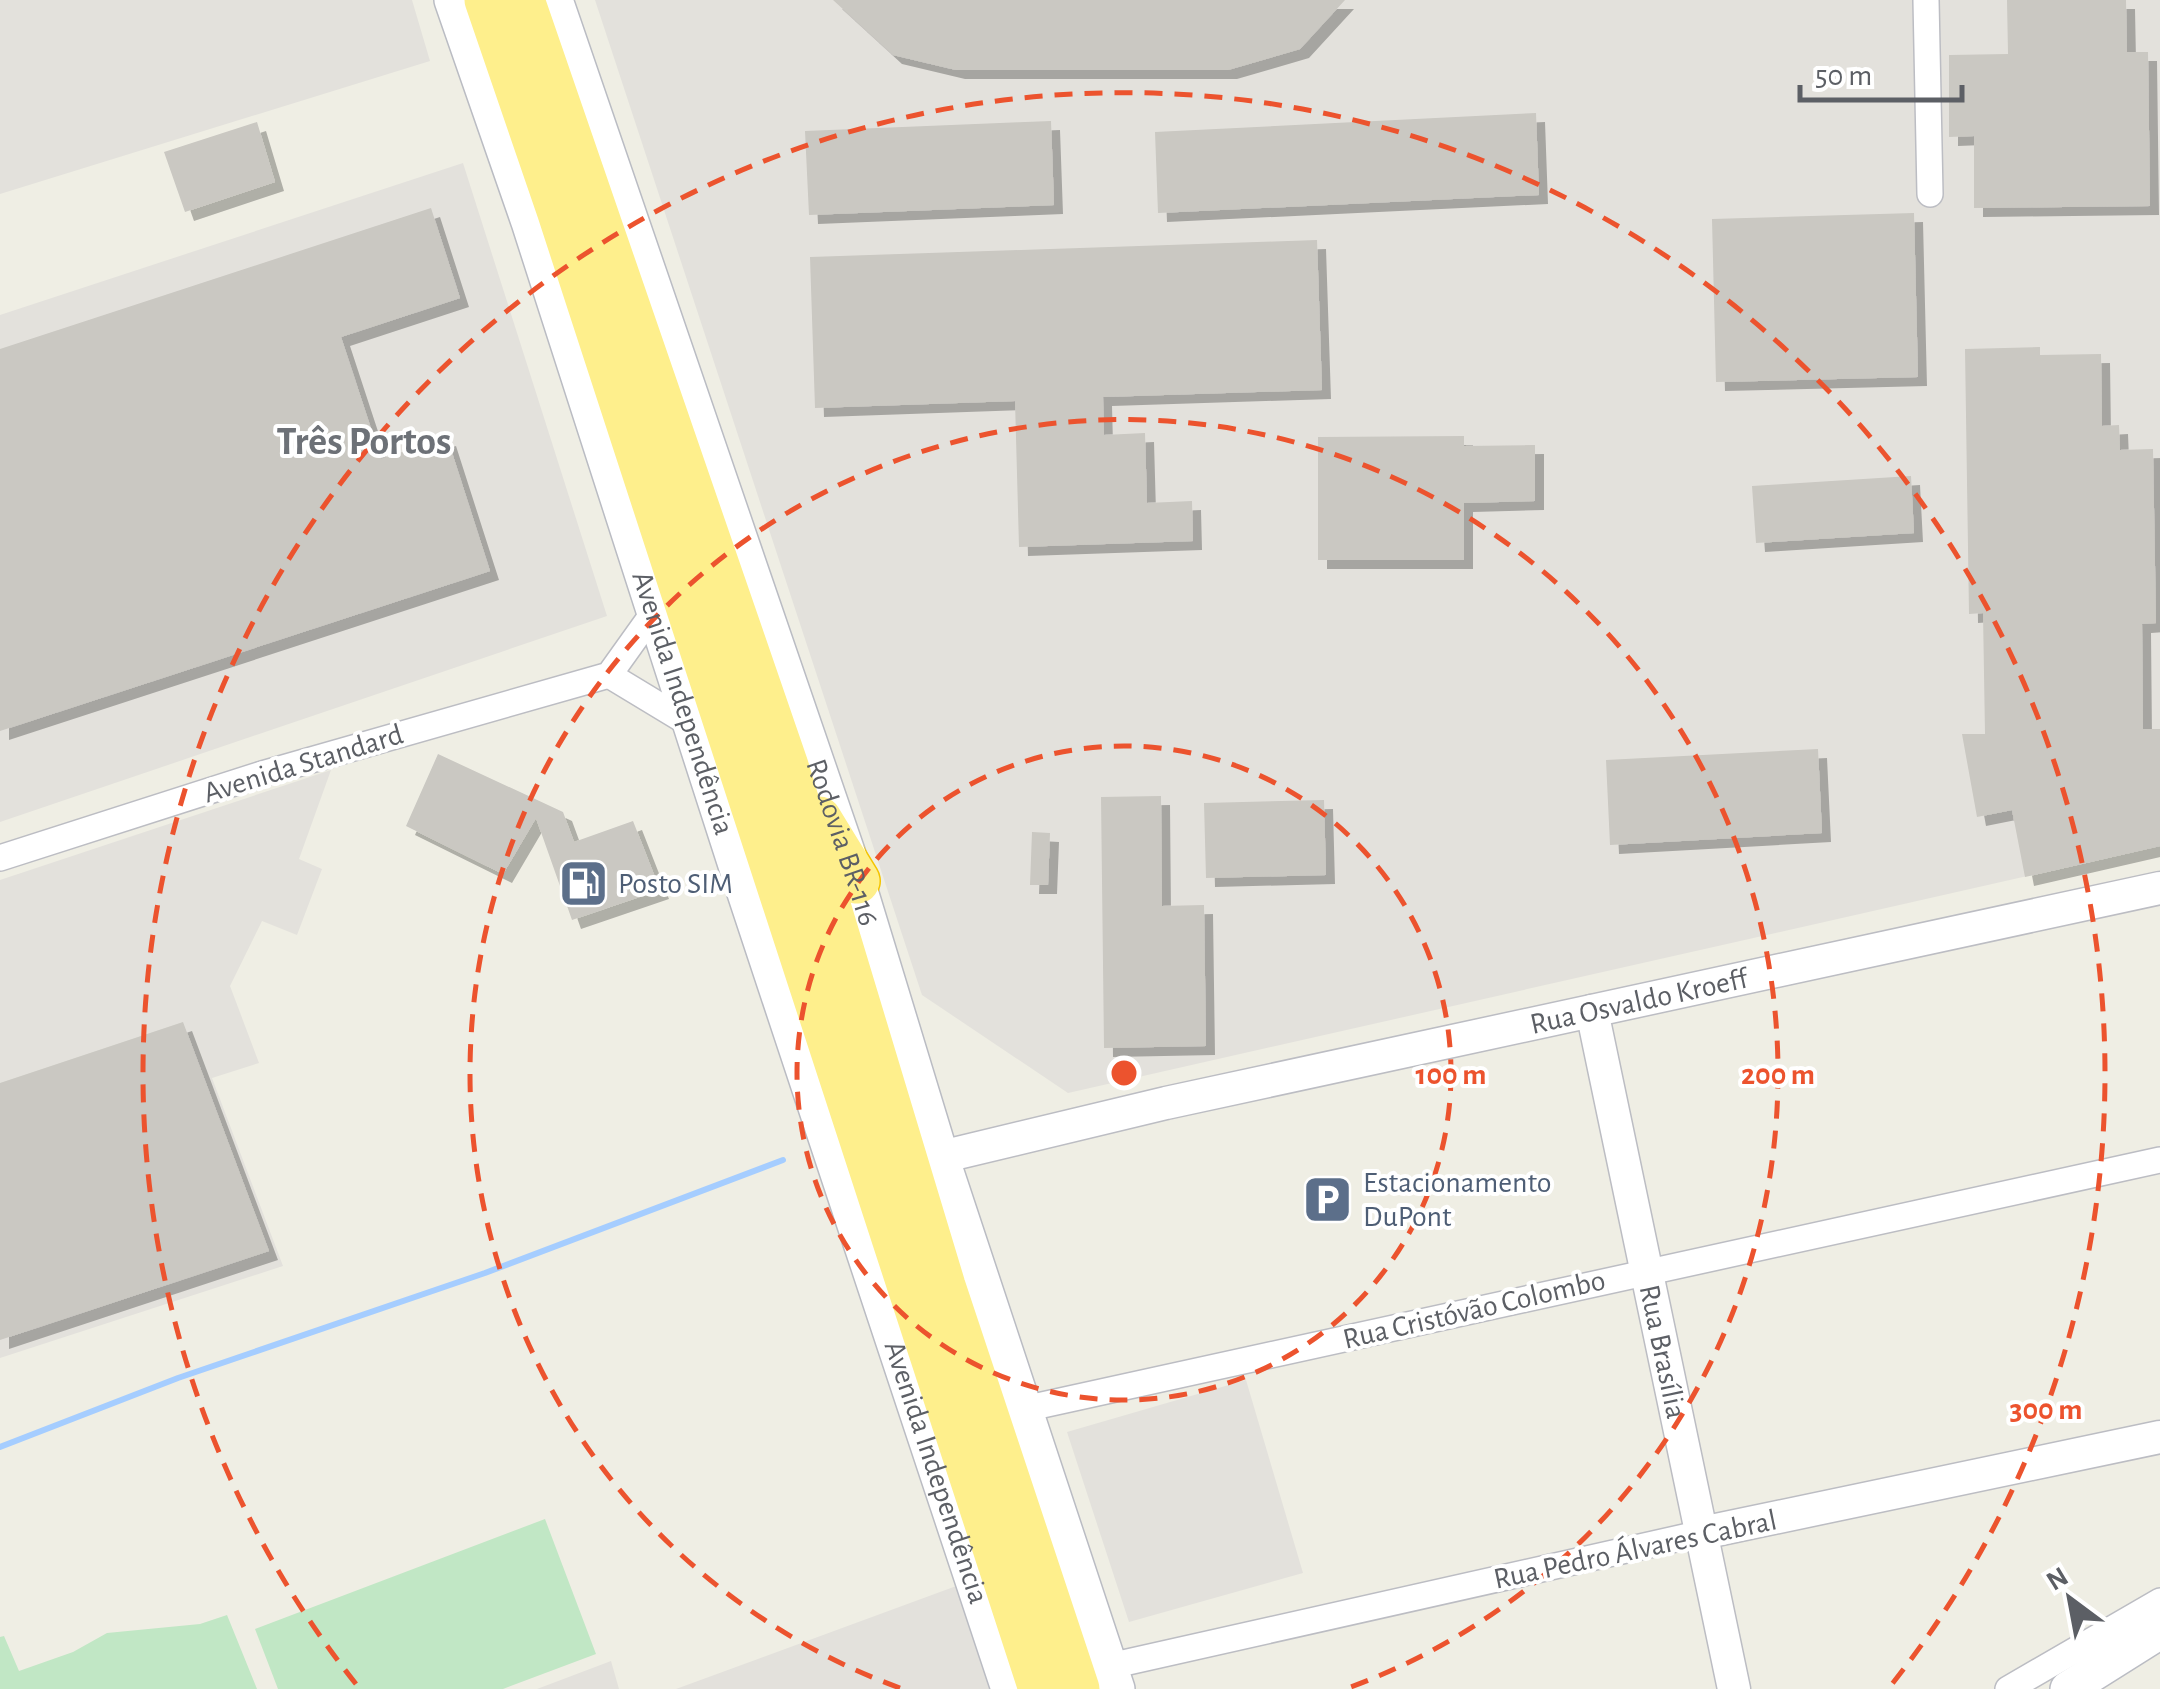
<svg xmlns="http://www.w3.org/2000/svg" width="2160" height="1689" viewBox="0 0 2160 1689" font-family="'Alegreya Sans',sans-serif">
<style>
.industrial{fill:#e3e1dc}
.green{fill:#c1e7c5}
.lines{fill:none;stroke-linecap:round;stroke-linejoin:round}
.stream{stroke:#a5cdff;stroke-width:6}
.building{fill:#cac8c2;filter:url(#shadow)}
.minor-casing{stroke:#bcbdc3;stroke-width:28}
.tertiary-casing{stroke:#bcbdc3;stroke-width:35}
.secondary-casing{stroke:#babcc3;stroke-width:38}
.motorway-casing{stroke:#f4c400;stroke-width:48}
.minor{stroke:#fff;stroke-width:25}
.tertiary{stroke:#fff;stroke-width:32}
.secondary{stroke:#fff;stroke-width:35}
.motorway{stroke:#feef8c;stroke-width:45}
.ring{fill:none;stroke:#ec532e;stroke-width:5;stroke-dasharray:18 12}
.labels{text-anchor:middle;stroke-width:8;stroke-linejoin:round;paint-order:stroke}
.street-label{font-size:30px;fill:#5c5f65;stroke:#fff}
.service-label{font-size:30px;fill:#4e5e75;stroke:#fff;text-anchor:start}
.district-label{font-size:40px;font-weight:bold;fill:#6d7177;stroke:#fff}
.centre{fill:#ec532e;stroke:#fff;stroke-width:5}
.ring-label{font-size:30px;text-anchor:middle;font-weight:bold;fill:#ec532e;stroke:#fff;stroke-width:8;stroke-linejoin:round;paint-order:stroke}
</style>
<defs>
<filter id="shadow"><feDropShadow dx="9" dy="9" stdDeviation="0" flood-color="#0004"/></filter>
</defs>
<rect width="100%" height="100%" fill="#efeee4"/>
<path class="industrial" d="M 0,0 L 412,0 L 430,61 L 0,194 Z
M 595,0 L 2160,0 L 2160,846 L 1068,1093 L 922,995 Z
M 463,163 L 607,616 L 0,822 L 0,315 Z
M 331,770 L 299,859 L 322,869 L 297,935 L 262,921 L 230,986 L 259,1063 L 212,1078 L 283,1266 L 0,1358 L 0,880 Z
M 1246,1380 L 1303,1573 L 1129,1622 L 1067,1432 Z
M 959,1585 L 991,1689 L 676,1689 Z
M 611,1661 L 619,1689 L 537,1689 Z"/>
<path class="green" d="M 545,1519 L 596,1654 L 503,1689 L 278,1689 L 255,1629 Z
M 227,1615 L 257,1689 L 0,1689 L 0,1637 L 4,1636 L 19,1671 L 73,1652 L 107,1633 L 200,1624 Z"/>
<g class="lines">
<path class="stream" d="M 0,1447 L 178,1378 L 485,1273 L 783,1160"/>
</g>
<path class="building" d="M 833,0 L 1345,0 L 1300,49 L 1228,70 L 956,70 L 893,55 Z
M 2007,0 L 2126,0 L 2127,52 L 2148,52 L 2150,206 L 1974,208 L 1974,136 L 1949,137 L 1949,55 L 2008,54 Z
M 1536,113 L 1539,195 L 1158,213 L 1155,132 Z
M 1051,121 L 1054,205 L 809,215 L 805,131 Z
M 257,122 L 275,182 L 185,212 L 164,152 Z
M 431,208 L 460,298 L 341,337 L 381,459 L 447,437 L 490,571 L 0,731 L 0,349 Z
M 1914,213 L 1918,377 L 1716,382 L 1712,219 Z
M 1317,240 L 1322,390 L 1103,397 L 1104,435 L 1145,433 L 1147,503 L 1192,501 L 1193,541 L 1019,547 L 1015,401 L 815,408 L 810,257 Z
M 2040,347 L 2040,355 L 2101,354 L 2102,426 L 2119,425 L 2120,450 L 2153,449 L 2156,623 L 2142,624 L 2143,729 L 2160,729 L 2160,846 L 2025,877 L 2012,810 L 1977,817 L 1962,734 L 1985,734 L 1983,613 L 1969,614 L 1965,349 Z
M 1464,436 L 1464,446 L 1535,445 L 1535,501 L 1464,503 L 1464,560 L 1318,560 L 1318,437 Z
M 1911,476 L 1914,533 L 1756,543 L 1752,486 Z
M 1818,749 L 1822,833 L 1610,845 L 1606,760 Z
M 438,754 L 563,812 L 574,842 L 633,821 L 660,890 L 572,920 L 536,818 L 503,874 L 406,826 Z
M 1161,796 L 1162,906 L 1204,905 L 1206,1046 L 1104,1048 L 1101,797 Z
M 1324,800 L 1326,875 L 1206,878 L 1204,803 Z
M 1032,832 L 1050,833 L 1048,885 L 1030,885 Z
M 183,1022 L 269,1251 L 0,1340 L 0,1083 Z"/>
<g class="lines">
<defs>
<path id="minor" d="M 1926,0 L 1930,194
M 609,675 L 690,724
M 0,858 L 262,774 L 609,675 L 654,612
M 1024,1409 L 2160,1160
M 1110,1666 L 1702,1533
M 2008,1689 L 2160,1601"/>
<g id="tertiary">
<path id="s1" d="M 1592,1011 L 1734,1689"/>
<path id="s2" d="M 941,1157 L 1166,1103 L 2160,888"/>
<path d="M 1702,1533 L 2160,1437"/>
</g>
<g id="secondary">
<path id="s3" d="M 452,0 L 529,222 L 744,890 L 1009,1689"/>
<path id="s4" d="M 555,0 L 857,881 L 941,1157 L 1117,1689"/>
<path d="M 2068,1689 L 2160,1631"/>
</g>
<path id="motorway" d="M 487,0 L 559,210 L 1041,1689
M 522,0 L 786,766 L 943,1286 L 1077,1689
M 819,819 L 857,881"/>
</defs>
<use href="#minor" class="minor-casing"/>
<use href="#tertiary" class="tertiary-casing"/>
<use href="#secondary" class="secondary-casing"/>
<use href="#motorway" class="motorway-casing"/>
<use href="#minor" class="minor"/>
<use href="#tertiary" class="tertiary"/>
<use href="#secondary" class="secondary"/>
<use href="#motorway" class="motorway"/>
</g>
<g class="ring">
<circle cx="1124" cy="1073" r="327"/>
<path d="M900 1688A654 654 0 1 1 1348 1688"/>
<path d="M356 1684A981 981 0 1 1 1892 1684"/>
</g>
<defs>
<symbol id="fuel-square" viewBox="-11 -11 22 22"><rect x="-9" y="-9" width="18" height="18" rx="4" fill="#5c6f8a" stroke="#fff"/><path d="M-5.5-6h7V0h2V4h1.3V-2.5L3-4.5l.8-.8L6-3V5H2.5V1h-1V6h-7ZM-4.2-4.7v3.2H.2V-4.7Z" fill="#fff"/></symbol>
<symbol id="parking-square" viewBox="-11 -11 22 22"><rect x="-9" y="-9" width="18" height="18" rx="4" fill="#5c6f8a" stroke="#fff"/><path d="M-3.5-5.5H1a3.5 3.5 0 0 1 0 7H-1V5.5H-3.5ZM-1-3.4V-.6H.8a1.4 1.4 0 0 0 0-2.8Z" fill="#fff"/></symbol>
</defs>
<g fill-rule="evenodd">
<use href="#fuel-square" x="556" y="856" width="55" height="55"/>
<use href="#parking-square" x="1300" y="1172" width="55" height="55"/>
</g>
<g class="labels">
<g class="street-label">
<text dy="10" stroke="none"><textPath href="#s3" startOffset="740">Avenida Independência</textPath></text>
<text transform="translate(303 763) rotate(-17)" y="10">Avenida Standard</text>
<text dy="10" stroke="none"><textPath href="#s4" startOffset="890">Rodovia BR-116</textPath></text>
<text dy="10" stroke="none"><textPath href="#s2" startOffset="715">Rua Osvaldo Kroeff</textPath></text>
<text transform="translate(1474 1309) rotate(-13)" y="10">Rua Cristóvão Colombo</text>
<text dy="10" stroke="none"><textPath href="#s1" startOffset="348">Rua Brasília</textPath></text>
<text dy="10" stroke="none"><textPath href="#s3" startOffset="1550">Avenida Independência</textPath></text>
<text transform="translate(1635 1549) rotate(-12)" y="10">Rua Pedro Álvares Cabral</text>
</g>
<g class="service-label">
<text x="618" y="893">Posto SIM</text>
<text x="1363" y="1192">Estacionamento<tspan x="1363" dy="34">DuPont</tspan></text>
</g>
<g class="district-label">
<text x="364" y="454">Três Portos</text>
</g>
</g>
<circle cx="1124" cy="1073" r="15" class="centre"/>
<g class="ring-label">
<text x="1451" y="1084">100 m</text>
<text x="1778" y="1084">200 m</text>
<text x="2046" y="1419">300 m</text>
</g>
<g transform="translate(2070 1599) rotate(328)" stroke="#ffffff" stroke-width="8" paint-order="stroke">
<path d="M0-8L18 38L0 25L-18 38Z" fill="#5c5f65"/>
<text y="-15" font-size="28" font-weight="bold" text-anchor="middle" fill="#5c5f65">N</text>
</g>
<path d="M1800 85v15h162v-15" fill="none" stroke="#5c5f65" stroke-width="5"/>
<text x="1815" y="85" font-size="30" fill="#5c5f65" stroke="#ffffff" stroke-width="8" paint-order="stroke">50 m</text>
</svg>
